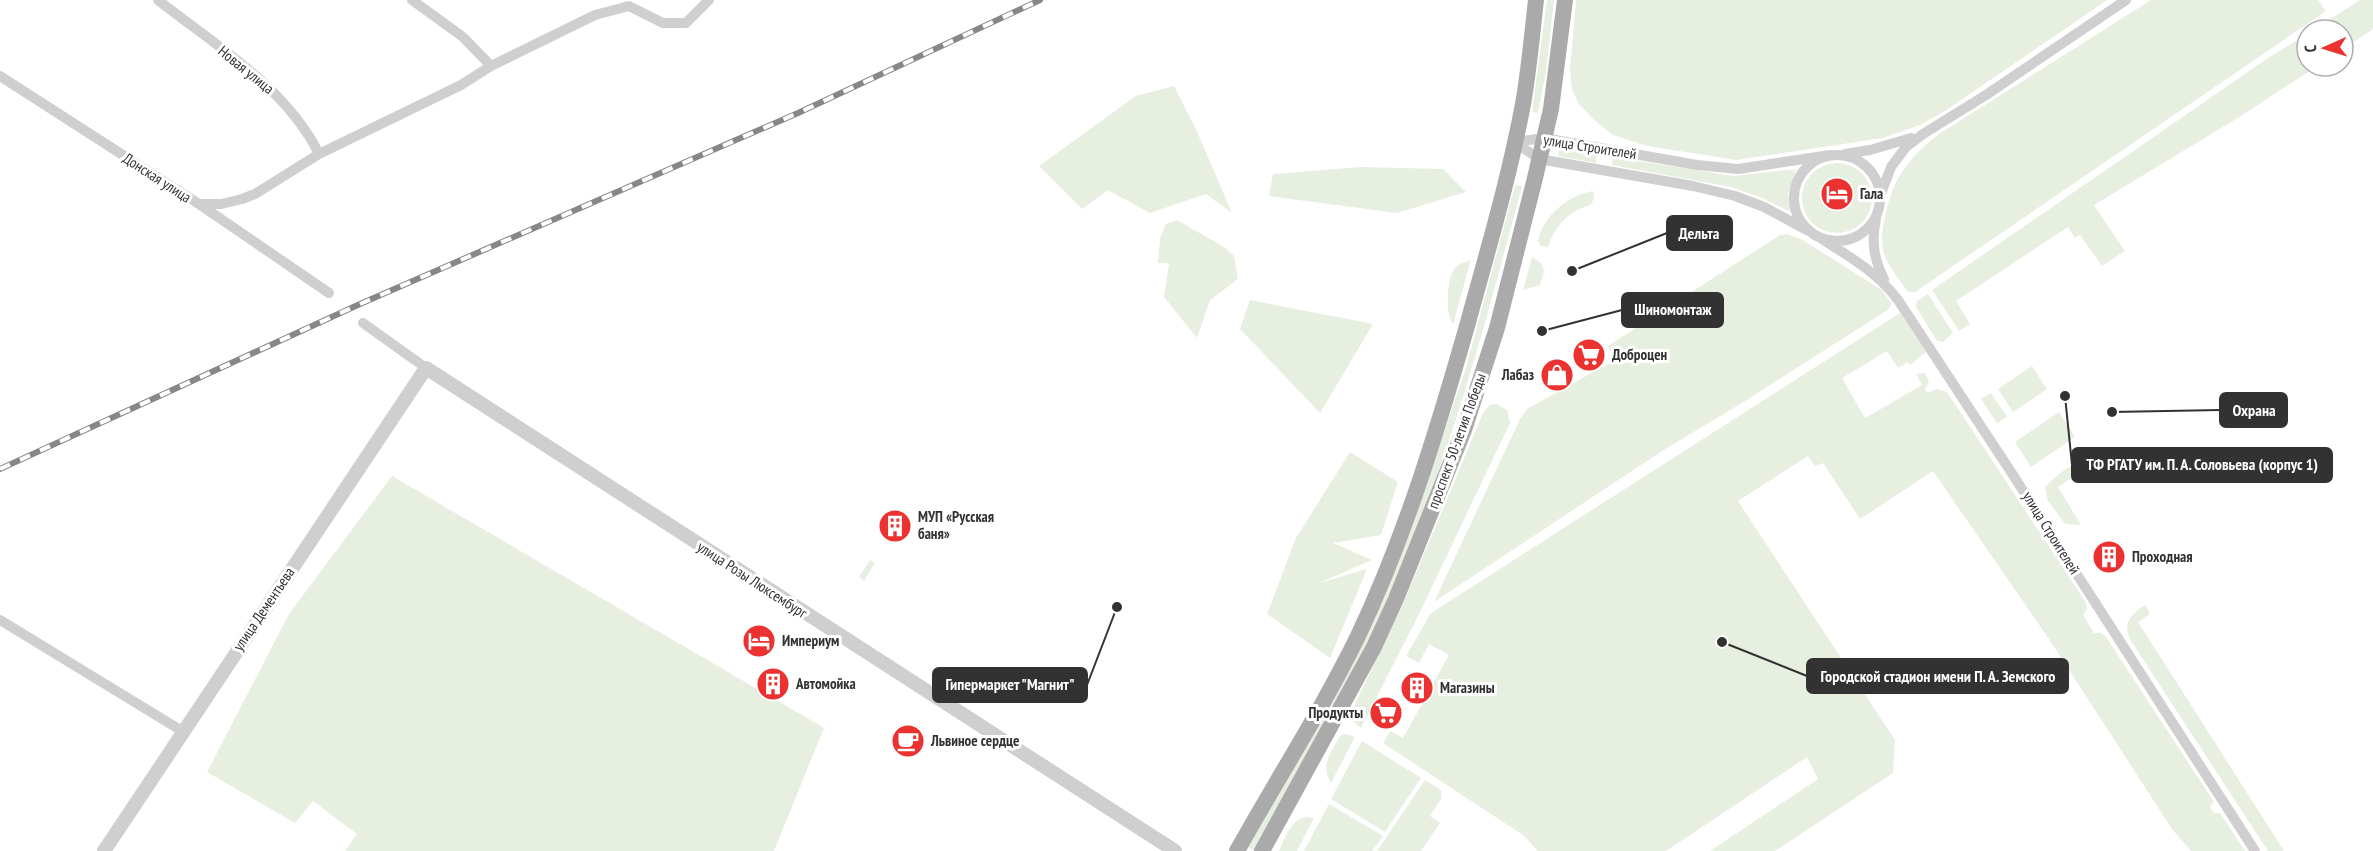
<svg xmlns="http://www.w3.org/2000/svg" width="2373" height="851" viewBox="0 0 2373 851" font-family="'PT Sans Narrow',sans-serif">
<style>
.green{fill:#e7efe0}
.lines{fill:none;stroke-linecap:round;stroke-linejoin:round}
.minor{stroke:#cfcfcf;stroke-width:10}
.tertiary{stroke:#cfcfcf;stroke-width:14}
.primary{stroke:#aaa;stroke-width:16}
.rail-casing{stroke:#878787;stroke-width:6}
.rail{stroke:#fff;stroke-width:4;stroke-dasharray:11;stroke-linecap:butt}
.labels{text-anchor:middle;stroke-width:6;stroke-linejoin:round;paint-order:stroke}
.street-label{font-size:15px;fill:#323232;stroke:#fff}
.poi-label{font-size:15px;font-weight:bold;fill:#323232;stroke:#fff;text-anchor:start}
.leader{fill:none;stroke:#323232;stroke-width:2}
.callout-dot{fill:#323232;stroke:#fff;stroke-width:2}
.callout{fill:#323232;stroke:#323232;stroke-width:2}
.callout-label{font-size:16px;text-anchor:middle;font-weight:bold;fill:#fff}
</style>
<rect width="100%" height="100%" fill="#fff"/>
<path class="green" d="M 1547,0 L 1554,0 L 1546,72 L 1538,113 L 1533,112 L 1533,105 Z
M 1576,0 L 2107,0 L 1945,111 L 1920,125 L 1883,138 L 1736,160 L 1647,146 L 1613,135 L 1593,119 L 1578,103 L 1572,89 L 1570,70 Z
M 2151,0 L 2318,0 L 2326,11 L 1915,292 L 1908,292 C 1900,280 1888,267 1884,253 C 1880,239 1883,226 1886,212 C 1895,175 1909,158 1939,134 Z
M 2360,0 L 2373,0 L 2373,29 L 2343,49 L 2343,30 L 2313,30 Z
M 2307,34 L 2307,66 L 2317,66 L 2241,116 L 2094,205 L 2125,251 L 2102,266 L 2080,235 L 2075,238 L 2068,227 L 1956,301 L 1970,324 L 1959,331 L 1932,290 L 2268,58 Z
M 1174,86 L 1195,127 L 1232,213 L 1206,194 L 1150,213 L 1108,190 L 1082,209 L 1039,166 L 1136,96 Z
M 1559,149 L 1597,155 L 1596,163 L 1558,156 Z
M 1613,157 L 1733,176 L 1796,169 L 1788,194 L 1791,212 L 1762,198 L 1731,187 L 1612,165 Z
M1802 198a35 35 0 1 1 70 0a35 35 0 1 1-70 0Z
M 1361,167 L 1443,169 L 1466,192 L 1397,213 L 1269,196 L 1273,174 Z
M 1515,185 L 1522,186 C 1485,326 1448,465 1389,598 C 1350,685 1300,767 1254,851 L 1248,847 L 1306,747 L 1415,516 L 1466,368 Z
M 1593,191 L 1594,198 L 1591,205 C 1569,210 1555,226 1548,247 L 1541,246 L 1538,241 C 1543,216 1568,195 1593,191 Z
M 1177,220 L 1224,247 L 1234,256 L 1238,279 L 1210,300 L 1197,338 L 1164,297 L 1169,263 L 1158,263 L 1160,238 L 1166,224 Z
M 1787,234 L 1801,239 L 1882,290 L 1892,304 L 1889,309 L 1742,403 L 1662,451 L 1434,602 L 1520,419 L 1527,409 L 1615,360 L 1608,346 L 1780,235 Z
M 1532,257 L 1541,263 L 1544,271 L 1540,285 L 1523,290 Z
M 1471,260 L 1453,324 C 1445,315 1447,279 1454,269 C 1458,264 1465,262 1471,260 Z
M 1928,294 L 1953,333 L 1943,342 L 1937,341 L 1916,307 L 1917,301 Z
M 1250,300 L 1373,324 L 1320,413 L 1240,329 Z
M 1900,313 L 1926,352 L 1910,365 L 1908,362 L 1898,368 L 1887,351 L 1842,378 L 1865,418 L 1922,385 L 1916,374 L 1925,373 L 1929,382 L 1925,389 L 1927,393 L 1937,389 L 1947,392 L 2085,601 L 2087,609 L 2083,615 L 2094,633 L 2101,633 L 2106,637 L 2214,802 L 2210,807 L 2214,813 L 2220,813 L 2245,851 L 2191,851 L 2172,829 L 2051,642 L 1933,471 L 1860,519 L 1823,463 L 1815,466 L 1808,456 L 1738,501 L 1895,740 L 1893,773 L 1775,851 L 1710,851 L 1818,779 L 1807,757 L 1666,851 L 1538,851 L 1523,835 L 1383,743 L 1390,731 L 1403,738 L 1449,655 L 1429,644 L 1419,663 L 1406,656 L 1431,613 Z
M 2032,366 L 2047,389 L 2013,412 L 1998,389 Z
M 1991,393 L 2007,417 L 1997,423 L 1981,399 Z
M 1497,404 L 1507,410 L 1510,423 L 1420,612 L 1361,728 L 1353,721 L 1352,710 L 1404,602 L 1483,413 L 1490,405 Z
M 2059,412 L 2075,437 L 2031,467 L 2015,442 Z
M 1350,452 L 1398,482 L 1381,535 L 1333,543 L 1372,560 L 1319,583 L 1367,569 L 1330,658 L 1267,614 L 1296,538 Z
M 2106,454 L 2058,487 L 2081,525 L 2065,524 L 2048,501 L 2045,488 C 2059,470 2084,457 2106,454 Z
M 392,476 L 824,728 L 774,851 L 345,851 L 357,834 L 313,801 L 295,823 L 207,772 L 289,614 Z
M 870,560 L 875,563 L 864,581 L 859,577 Z
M 2145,605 L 2150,614 L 2138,622 L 2284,851 L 2268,851 L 2131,641 C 2122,624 2130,615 2145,605 Z
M 1345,734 L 1355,737 L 1331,783 C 1320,765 1331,752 1340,736 Z
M 1362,741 L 1421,778 L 1385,832 L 1331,799 Z
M 1425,780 L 1441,790 L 1441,799 L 1430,816 L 1440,823 L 1421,851 L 1377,851 Z
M 1329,804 L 1383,836 L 1372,851 L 1304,851 Z
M 1305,817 L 1314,818 L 1297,851 L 1279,851 C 1285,838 1290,821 1305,817 Z"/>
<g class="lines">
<path class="minor" d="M 158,0 C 215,45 286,87 319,154
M 412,0 L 463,37 L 491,66
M 0,76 L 199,204 L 329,293
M 1515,142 L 1544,138 L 1697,165 L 1738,169 L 1830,155
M 1515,142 L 1539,159 L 1693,186 L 1735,196 L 1764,207 L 1807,230
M 1845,154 L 1870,150 L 1911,138
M1794 198a43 43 0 1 1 86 0a43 43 0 1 1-86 0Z
M 1880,196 L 1891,167 L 1906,147 L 1923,134 L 1986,95 L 2126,0
M 199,204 L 221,204 L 242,199 L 255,194 L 319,154 L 461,85 L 491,66 L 595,15 L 629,6 L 663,23 L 686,23 L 709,0
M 1876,219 C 1871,242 1874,259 1884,279
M 1822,239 C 1850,257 1878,273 1898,300 L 2013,475 L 2255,851
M 363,323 L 426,368
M 0,620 L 182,731"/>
<path class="tertiary" d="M 104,851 L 426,368 L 1175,851"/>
<path class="primary" d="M 1237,851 C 1277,779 1322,710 1358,636 C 1405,537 1437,431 1467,326 C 1487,253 1509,179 1523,104 C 1529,70 1532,35 1536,0
M 1262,851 L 1374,647 L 1396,599 L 1464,430 L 1497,328 L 1535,178 L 1551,109 L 1565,0"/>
<defs>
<path id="rail" d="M 0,469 L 360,304 L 798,113 L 1040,0"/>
</defs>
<use href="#rail" class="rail-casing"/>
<use href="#rail" class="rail"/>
</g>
<defs>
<symbol id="hotel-disc" viewBox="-11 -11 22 22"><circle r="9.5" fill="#eb3231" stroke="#fff"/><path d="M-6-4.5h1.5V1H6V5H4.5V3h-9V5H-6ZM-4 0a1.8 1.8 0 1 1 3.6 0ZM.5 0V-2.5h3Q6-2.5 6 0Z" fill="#fff"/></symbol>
<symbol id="supermarket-disc" viewBox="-11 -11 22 22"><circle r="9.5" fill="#eb3231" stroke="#fff"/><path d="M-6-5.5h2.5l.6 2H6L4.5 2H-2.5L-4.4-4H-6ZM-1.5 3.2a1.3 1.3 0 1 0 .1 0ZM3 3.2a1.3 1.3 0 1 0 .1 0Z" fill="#fff"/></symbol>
<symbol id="shop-disc" viewBox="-11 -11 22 22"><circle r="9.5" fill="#eb3231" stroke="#fff"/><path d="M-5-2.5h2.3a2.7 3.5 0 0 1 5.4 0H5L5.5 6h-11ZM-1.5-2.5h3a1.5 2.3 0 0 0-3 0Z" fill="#fff"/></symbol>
<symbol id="building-disc" viewBox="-11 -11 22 22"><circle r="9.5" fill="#eb3231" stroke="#fff"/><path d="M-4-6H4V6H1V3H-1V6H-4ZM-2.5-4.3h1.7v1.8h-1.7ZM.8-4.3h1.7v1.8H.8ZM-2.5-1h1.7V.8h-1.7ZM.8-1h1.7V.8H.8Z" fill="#fff"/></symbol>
<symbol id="cafe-disc" viewBox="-11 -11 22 22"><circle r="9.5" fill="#eb3231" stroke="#fff"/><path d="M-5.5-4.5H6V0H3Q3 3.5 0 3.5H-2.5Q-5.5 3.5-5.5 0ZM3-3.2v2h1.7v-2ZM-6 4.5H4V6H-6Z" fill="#fff"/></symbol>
</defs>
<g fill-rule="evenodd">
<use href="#hotel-disc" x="1818" y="175" width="38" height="38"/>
<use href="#supermarket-disc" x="1570" y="336" width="38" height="38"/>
<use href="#shop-disc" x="1538" y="356" width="38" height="38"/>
<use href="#building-disc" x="876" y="507" width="38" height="38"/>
<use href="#building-disc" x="2090" y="538" width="38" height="38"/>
<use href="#hotel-disc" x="740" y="622" width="38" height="38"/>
<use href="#building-disc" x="754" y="665" width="38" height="38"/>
<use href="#building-disc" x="1398" y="669" width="38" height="38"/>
<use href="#supermarket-disc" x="1367" y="694" width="38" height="38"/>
<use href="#cafe-disc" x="889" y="722" width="38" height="38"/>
</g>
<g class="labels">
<g class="street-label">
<text transform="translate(246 70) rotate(39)" y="5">Новая улица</text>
<text transform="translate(1590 147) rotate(9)" y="5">улица Строителей</text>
<text transform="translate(157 178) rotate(33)" y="5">Донская улица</text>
<text transform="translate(1457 441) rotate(-70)" y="5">проспект 50-летия Победы</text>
<text transform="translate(2051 533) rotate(58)" y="5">улица Строителей</text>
<text transform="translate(752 580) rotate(33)" y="5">улица Розы Люксембург</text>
<text transform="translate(264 609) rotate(-56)" y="5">улица Дементьева</text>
</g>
<g class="poi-label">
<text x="1860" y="199">Гала</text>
<text x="1612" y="360">Доброцен</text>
<text x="1534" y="380" text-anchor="end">Лабаз</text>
<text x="918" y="522">МУП «Русская<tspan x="918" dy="17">баня»</tspan></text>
<text x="2132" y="562">Проходная</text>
<text x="782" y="646">Империум</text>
<text x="796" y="689">Автомойка</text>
<text x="1440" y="693">Магазины</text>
<text x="1363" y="718" text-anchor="end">Продукты</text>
<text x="931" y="746">Львиное сердце</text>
</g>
</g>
<path class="leader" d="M1572 271L1667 233M1542 331L1622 310M2112 412L2220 410M2065 396L2072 465M1722 642L1807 676M1117 607L1087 685"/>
<g class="callout-dot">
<circle cx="1572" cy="271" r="6"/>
<circle cx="1542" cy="331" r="6"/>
<circle cx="2112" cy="412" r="6"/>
<circle cx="2065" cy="396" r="6"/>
<circle cx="1722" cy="642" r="6"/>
<circle cx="1117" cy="607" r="6"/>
</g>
<g class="callout">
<rect x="1667" y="216" width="65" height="34" rx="6"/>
<rect x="1622" y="293" width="101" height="34" rx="6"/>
<rect x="2220" y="393" width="67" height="34" rx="6"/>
<rect x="2072" y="448" width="260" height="34" rx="6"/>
<rect x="1807" y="659" width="261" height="34" rx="6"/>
<rect x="933" y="668" width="154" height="34" rx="6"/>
</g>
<g class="callout-label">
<text x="1699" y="239">Дельта</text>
<text x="1673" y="315">Шиномонтаж</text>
<text x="2254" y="416">Охрана</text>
<text x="2202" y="470">ТФ РГАТУ им. П. А. Соловьева (корпус 1)</text>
<text x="1938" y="682">Городской стадион имени П. А. Земского</text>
<text x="1010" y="690">Гипермаркет "Магнит"</text>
</g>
<g transform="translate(2325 48) rotate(267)"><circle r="28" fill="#ffffff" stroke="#adadad" stroke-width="1.5"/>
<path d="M0-4.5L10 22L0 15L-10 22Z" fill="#eb3231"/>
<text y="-9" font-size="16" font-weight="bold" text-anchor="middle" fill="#323232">С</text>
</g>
</svg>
